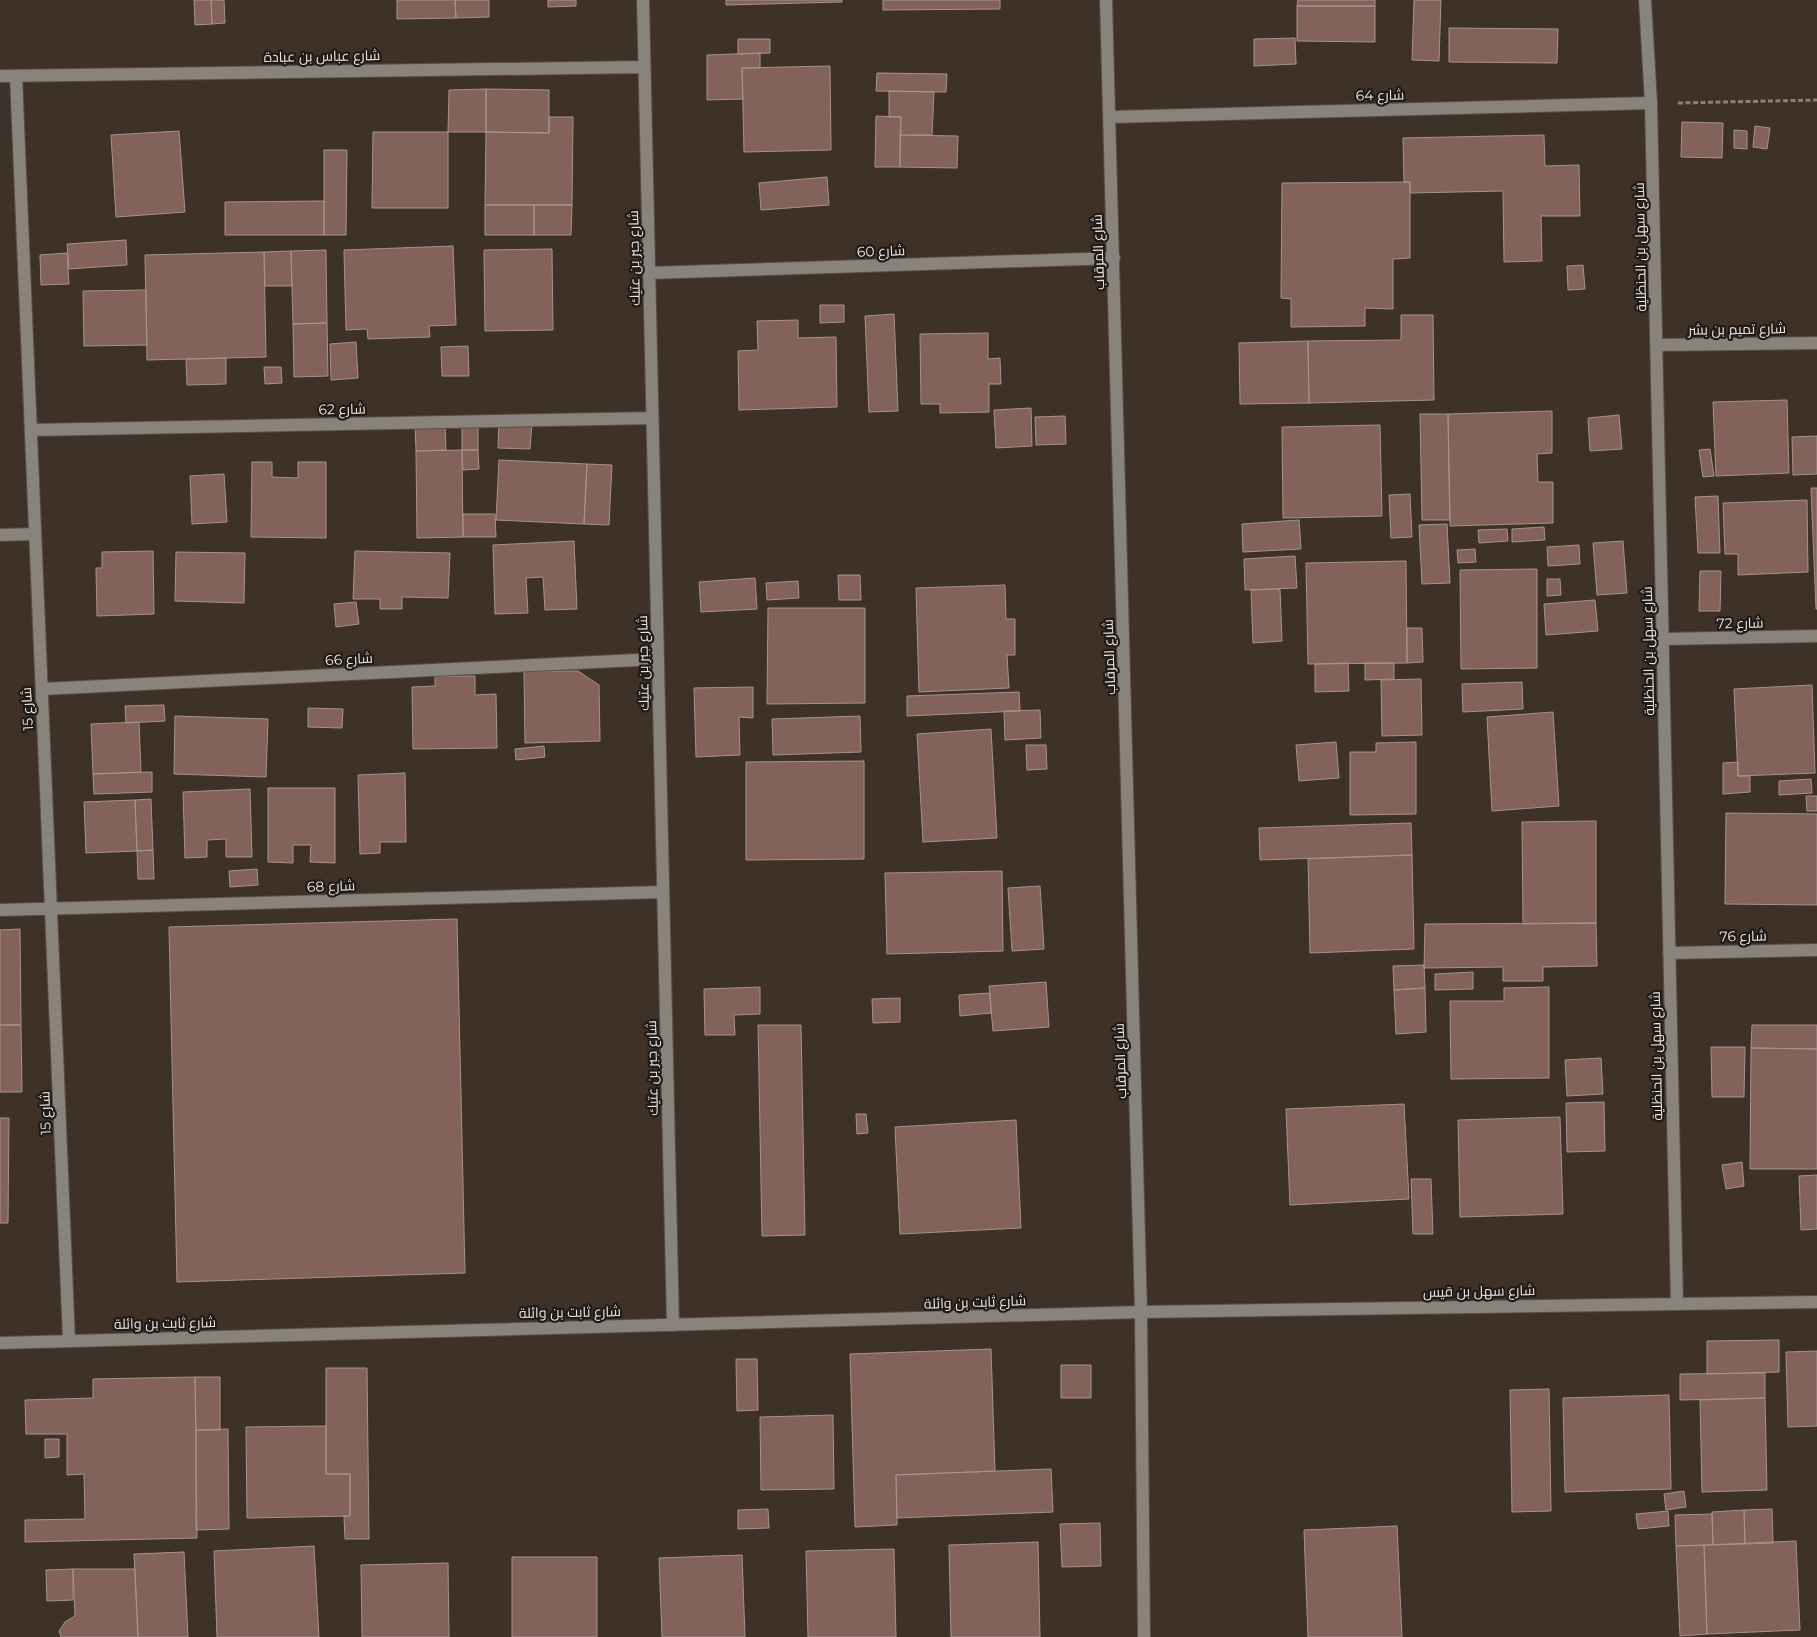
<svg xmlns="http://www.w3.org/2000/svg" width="1817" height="1637" viewBox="0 0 1817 1637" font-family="Montserrat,Cairo,sans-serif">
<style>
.building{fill:#826259;stroke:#a6938e}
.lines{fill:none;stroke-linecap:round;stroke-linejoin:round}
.minor-casing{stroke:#5a4e45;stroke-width:14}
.path{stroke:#8a8078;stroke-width:3;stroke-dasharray:5 2.5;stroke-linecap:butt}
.minor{stroke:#89837d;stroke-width:12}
.labels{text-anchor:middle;stroke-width:4.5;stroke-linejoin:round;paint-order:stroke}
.street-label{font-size:14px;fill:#ece4de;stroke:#201b17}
</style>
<rect width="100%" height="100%" fill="#3e3228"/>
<path class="building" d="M 194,0 L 211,0 L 212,24 L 195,25 Z
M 211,0 L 224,0 L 225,23 L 212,24 Z
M 397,0 L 455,0 L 456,18 L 397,19 Z
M 455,0 L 489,0 L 489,17 L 456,18 Z
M 548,0 L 576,0 L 576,6 L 548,7 Z
M 726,0 L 842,0 L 842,2 L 726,5 Z
M 883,0 L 1000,0 L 1000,9 L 883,10 Z
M 1298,0 L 1375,0 L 1375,6 L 1297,6 Z
M 1414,0 L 1441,0 L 1439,61 L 1412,60 Z
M 1297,6 L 1375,6 L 1375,42 L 1297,41 Z
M 1449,28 L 1558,29 L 1557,63 L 1449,62 Z
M 1295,38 L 1296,64 L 1254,66 L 1254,39 Z
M 738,39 L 770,39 L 770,53 L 738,54 Z
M 760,53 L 760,68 L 742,68 L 743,99 L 707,100 L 707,55 Z
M 830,66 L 831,150 L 744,152 L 742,68 Z
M 877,73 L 947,74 L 946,92 L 876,91 Z
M 486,89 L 549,90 L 549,133 L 486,132 Z
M 486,89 L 486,132 L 448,132 L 449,90 Z
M 889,91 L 934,92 L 932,135 L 900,135 L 901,117 L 889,117 Z
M 876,116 L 901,117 L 900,167 L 875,167 Z
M 549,117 L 573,117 L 572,205 L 485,205 L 486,132 L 549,133 Z
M 1682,122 L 1723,123 L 1722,158 L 1681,157 Z
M 1755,126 L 1770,128 L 1767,149 L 1753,147 Z
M 1734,130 L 1747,131 L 1747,149 L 1734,148 Z
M 179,131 L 185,212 L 116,217 L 111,135 Z
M 373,132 L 448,132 L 448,208 L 372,208 Z
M 900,135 L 958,136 L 957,168 L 900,167 Z
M 1544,135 L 1545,166 L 1579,165 L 1580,216 L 1541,216 L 1542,261 L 1504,262 L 1503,191 L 1410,193 L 1410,182 L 1404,182 L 1403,138 Z
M 324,150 L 347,150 L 346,235 L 324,235 Z
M 827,177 L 829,205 L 761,210 L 759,183 Z
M 1410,182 L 1410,258 L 1393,259 L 1393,309 L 1365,308 L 1365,326 L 1291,327 L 1291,299 L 1281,298 L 1282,183 Z
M 324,201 L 324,235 L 225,235 L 225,202 Z
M 485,205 L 534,205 L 534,235 L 485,235 Z
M 534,205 L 572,205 L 571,235 L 534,235 Z
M 126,240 L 127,265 L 69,269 L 67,244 Z
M 453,246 L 456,325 L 429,326 L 430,337 L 368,339 L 367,329 L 346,330 L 344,250 Z
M 552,249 L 553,330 L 485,331 L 484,250 Z
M 326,250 L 327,323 L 293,324 L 291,251 Z
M 291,251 L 292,286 L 265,286 L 264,252 Z
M 264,252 L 266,357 L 147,360 L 145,255 Z
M 67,253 L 69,284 L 41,285 L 40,255 Z
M 1583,265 L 1585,289 L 1568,290 L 1567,266 Z
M 146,290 L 147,345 L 84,346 L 83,291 Z
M 820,305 L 844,305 L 844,322 L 820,323 Z
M 894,314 L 898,411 L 869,412 L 865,316 Z
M 1401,315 L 1433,315 L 1434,400 L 1309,403 L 1308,341 L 1401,340 Z
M 798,320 L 798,338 L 836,337 L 837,407 L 739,410 L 738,351 L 758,350 L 757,321 Z
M 327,323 L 328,376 L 294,377 L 293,324 Z
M 988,333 L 988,359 L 1000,358 L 1001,384 L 989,384 L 989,412 L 940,413 L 940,404 L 921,404 L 920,334 Z
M 1308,341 L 1309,403 L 1240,404 L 1239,343 Z
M 356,342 L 358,378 L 331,380 L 330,344 Z
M 468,346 L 469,376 L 442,376 L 441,347 Z
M 226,358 L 226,384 L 187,385 L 186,359 Z
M 264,367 L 281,367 L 282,383 L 265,384 Z
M 1787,400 L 1789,473 L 1716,476 L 1713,402 Z
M 1031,408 L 1032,446 L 996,448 L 994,410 Z
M 1552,411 L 1552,453 L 1537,454 L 1538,482 L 1553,482 L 1553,523 L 1450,526 L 1448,414 Z
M 1420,414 L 1448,414 L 1450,520 L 1422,520 Z
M 1619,415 L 1622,449 L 1590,451 L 1588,418 Z
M 1065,416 L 1066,444 L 1036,445 L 1035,417 Z
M 499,421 L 532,423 L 530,449 L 498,448 Z
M 445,424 L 446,450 L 416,451 L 415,425 Z
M 462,425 L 478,425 L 478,450 L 462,450 Z
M 1380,425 L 1382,516 L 1283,518 L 1282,427 Z
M 1817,436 L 1817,474 L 1793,475 L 1792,437 Z
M 1710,449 L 1714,476 L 1703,477 L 1699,450 Z
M 462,450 L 478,450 L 479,469 L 463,470 Z
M 462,450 L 463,537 L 417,538 L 416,451 Z
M 499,460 L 587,464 L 584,524 L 496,520 Z
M 252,462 L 272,462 L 272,477 L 298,478 L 298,462 L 326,462 L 326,538 L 251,537 Z
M 587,464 L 612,465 L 609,525 L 584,524 Z
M 224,474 L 227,522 L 192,524 L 190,476 Z
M 1811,488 L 1817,488 L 1817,609 L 1816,609 Z
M 1410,494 L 1412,537 L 1391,538 L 1389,495 Z
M 1718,496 L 1720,553 L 1698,553 L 1695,497 Z
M 1807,500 L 1808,572 L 1738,575 L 1738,554 L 1725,554 L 1723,503 Z
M 463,514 L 495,514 L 496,537 L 463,537 Z
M 1299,520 L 1301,549 L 1243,552 L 1242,524 Z
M 1447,524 L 1450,583 L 1422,584 L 1419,525 Z
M 1544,527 L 1545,540 L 1512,542 L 1512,529 Z
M 1507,529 L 1508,541 L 1479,543 L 1478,530 Z
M 574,541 L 577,609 L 545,610 L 543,577 L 526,578 L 528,613 L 495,614 L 493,545 Z
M 1623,541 L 1627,593 L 1597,595 L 1593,543 Z
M 1579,545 L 1580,564 L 1548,566 L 1547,547 Z
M 1475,549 L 1476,562 L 1458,563 L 1457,550 Z
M 153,551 L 154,614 L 97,616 L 96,568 L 102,568 L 102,552 Z
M 355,551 L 450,553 L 448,598 L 402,597 L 402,609 L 380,609 L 380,599 L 353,599 Z
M 176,552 L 245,553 L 244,603 L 175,601 Z
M 1295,556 L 1297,588 L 1245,590 L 1244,559 Z
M 1406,561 L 1407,663 L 1308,664 L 1306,563 Z
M 1537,569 L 1537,668 L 1461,669 L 1460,570 Z
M 1700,571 L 1721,571 L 1720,611 L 1699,611 Z
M 838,575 L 860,575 L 861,600 L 839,600 Z
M 755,578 L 757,609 L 701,612 L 699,582 Z
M 1547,579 L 1560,579 L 1561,595 L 1547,596 Z
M 798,581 L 799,598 L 767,600 L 766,583 Z
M 1005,585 L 1006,619 L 1015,619 L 1015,655 L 1007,655 L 1009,688 L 919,692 L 916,588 Z
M 1280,589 L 1282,641 L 1253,643 L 1251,590 Z
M 1595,600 L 1598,631 L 1546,635 L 1544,604 Z
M 356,602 L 359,624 L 336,627 L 334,604 Z
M 768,608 L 865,608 L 865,703 L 767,704 Z
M 1407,628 L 1422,628 L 1423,662 L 1407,663 Z
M 1348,663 L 1349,691 L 1315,692 L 1315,664 Z
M 1365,663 L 1394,663 L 1394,679 L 1365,680 Z
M 524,671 L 578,671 L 599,685 L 600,741 L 525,743 Z
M 435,676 L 475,676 L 475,695 L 496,694 L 497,748 L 413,749 L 412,687 L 435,686 Z
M 1421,679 L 1422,735 L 1382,736 L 1381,680 Z
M 1522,682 L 1523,709 L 1463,712 L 1462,684 Z
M 1812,685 L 1815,773 L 1738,776 L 1734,689 Z
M 753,687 L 753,718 L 739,717 L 740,755 L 696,757 L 694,688 Z
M 1019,692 L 1020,711 L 907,716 L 907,696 Z
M 164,705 L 165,721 L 126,723 L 125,706 Z
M 308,708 L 343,709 L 342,728 L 308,727 Z
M 1040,710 L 1041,738 L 1005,740 L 1004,711 Z
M 1553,712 L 1559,806 L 1492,811 L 1487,717 Z
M 175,716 L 268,719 L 266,777 L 174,774 Z
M 860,716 L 861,752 L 773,755 L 772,719 Z
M 139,722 L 141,772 L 93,774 L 91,724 Z
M 991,729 L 997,838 L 923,842 L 917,734 Z
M 1336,742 L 1339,778 L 1299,781 L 1296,745 Z
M 1416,742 L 1416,814 L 1350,815 L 1350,752 L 1376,752 L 1376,743 Z
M 1026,745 L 1046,745 L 1047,769 L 1027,770 Z
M 544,746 L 545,757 L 516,760 L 515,749 Z
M 864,761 L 864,859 L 746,860 L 746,762 Z
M 1738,762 L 1738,776 L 1750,776 L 1750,792 L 1723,794 L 1723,763 Z
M 152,772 L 152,792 L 94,794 L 93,774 Z
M 405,773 L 406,842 L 380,842 L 380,853 L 360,854 L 358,775 Z
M 1811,779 L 1812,793 L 1779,795 L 1779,781 Z
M 268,788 L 335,788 L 335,863 L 310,862 L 311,845 L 293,845 L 293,863 L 268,862 Z
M 250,789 L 252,857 L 226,857 L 226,839 L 207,840 L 207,857 L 185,858 L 183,792 Z
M 1806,796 L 1817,796 L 1817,811 L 1807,811 Z
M 151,799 L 153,850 L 137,851 L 135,800 Z
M 135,800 L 137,851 L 86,853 L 84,802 Z
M 1726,813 L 1817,814 L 1817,905 L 1725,904 Z
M 1596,821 L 1596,923 L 1523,924 L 1522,822 Z
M 1411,823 L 1412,855 L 1260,860 L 1259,828 Z
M 153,850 L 154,879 L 138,879 L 137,851 Z
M 1412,855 L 1414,949 L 1310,953 L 1308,859 Z
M 257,869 L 258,885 L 230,887 L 229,871 Z
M 1002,871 L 1003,951 L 887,954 L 885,873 Z
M 1040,886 L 1044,949 L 1012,951 L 1008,888 Z
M 457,919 L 465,1273 L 177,1282 L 169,927 Z
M 1596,923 L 1597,966 L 1543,967 L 1543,981 L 1503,981 L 1503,967 L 1424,968 L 1425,924 Z
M 20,929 L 21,1025 L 0,1025 L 0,930 Z
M 1424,965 L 1425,988 L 1394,990 L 1393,966 Z
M 1473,972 L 1473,989 L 1435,990 L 1435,974 Z
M 1046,982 L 1049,1027 L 993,1031 L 989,986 Z
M 760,987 L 760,1014 L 734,1015 L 735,1035 L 705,1035 L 704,989 Z
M 1549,987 L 1549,1078 L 1451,1079 L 1450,1001 L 1504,1001 L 1504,988 Z
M 1425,988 L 1426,1032 L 1396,1034 L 1394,990 Z
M 990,993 L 991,1013 L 960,1016 L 959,995 Z
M 900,998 L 900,1022 L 873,1023 L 872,999 Z
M 0,1025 L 21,1025 L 22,1092 L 0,1092 Z
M 758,1025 L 801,1025 L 805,1235 L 762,1236 Z
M 1752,1025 L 1817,1025 L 1817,1049 L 1751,1048 Z
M 1711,1047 L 1745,1047 L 1744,1097 L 1712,1097 Z
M 1751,1048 L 1817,1049 L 1817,1169 L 1750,1169 Z
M 1601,1058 L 1603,1094 L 1567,1096 L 1565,1060 Z
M 1604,1102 L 1605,1151 L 1567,1152 L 1566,1103 Z
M 1404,1104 L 1409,1199 L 1290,1205 L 1286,1109 Z
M 856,1114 L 866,1114 L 868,1133 L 857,1134 Z
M 1560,1117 L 1563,1214 L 1460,1217 L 1458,1120 Z
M 0,1118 L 9,1118 L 8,1223 L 0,1223 Z
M 1016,1120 L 1021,1228 L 900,1234 L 895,1127 Z
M 1742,1162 L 1744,1186 L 1726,1189 L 1722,1165 Z
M 1817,1175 L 1817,1229 L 1801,1230 L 1799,1176 Z
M 1411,1179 L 1431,1179 L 1433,1234 L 1413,1234 Z
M 1779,1340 L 1779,1372 L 1707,1374 L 1707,1341 Z
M 991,1349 L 995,1471 L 896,1475 L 897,1525 L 855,1527 L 850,1354 Z
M 1817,1351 L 1817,1426 L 1788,1427 L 1786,1352 Z
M 736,1359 L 757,1359 L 758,1410 L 737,1411 Z
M 1061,1365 L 1091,1365 L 1091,1398 L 1061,1398 Z
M 326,1368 L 367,1368 L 369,1539 L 345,1539 L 344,1516 L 350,1516 L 350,1474 L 326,1474 Z
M 1765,1373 L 1765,1398 L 1680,1400 L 1680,1374 Z
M 195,1377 L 220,1377 L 220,1430 L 196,1430 Z
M 195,1377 L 197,1538 L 25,1542 L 25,1520 L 85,1519 L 84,1474 L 67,1475 L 67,1434 L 26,1434 L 25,1400 L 93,1398 L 93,1379 Z
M 1549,1389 L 1551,1511 L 1512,1512 L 1510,1390 Z
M 1669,1395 L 1671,1489 L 1565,1492 L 1563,1398 Z
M 1765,1398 L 1767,1490 L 1702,1492 L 1700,1400 Z
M 833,1415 L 834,1489 L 761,1490 L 760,1417 Z
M 326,1426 L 326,1474 L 350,1474 L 350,1516 L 247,1518 L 246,1427 Z
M 228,1429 L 229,1529 L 196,1530 L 196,1430 Z
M 45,1439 L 59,1439 L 59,1457 L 45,1458 Z
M 1051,1469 L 1053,1512 L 897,1518 L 896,1475 Z
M 1684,1491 L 1686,1507 L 1666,1510 L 1664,1494 Z
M 768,1509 L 769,1528 L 738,1529 L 738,1510 Z
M 1772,1509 L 1773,1543 L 1745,1544 L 1744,1510 Z
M 1744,1510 L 1745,1544 L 1713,1545 L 1712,1512 Z
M 1668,1511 L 1669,1526 L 1638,1529 L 1636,1514 Z
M 1712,1514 L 1713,1545 L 1676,1546 L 1675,1515 Z
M 1100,1523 L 1101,1566 L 1062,1567 L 1060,1524 Z
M 1397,1526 L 1402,1637 L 1308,1637 L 1304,1530 Z
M 1796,1541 L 1800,1630 L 1707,1634 L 1704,1545 Z
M 1038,1542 L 1040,1637 L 951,1637 L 949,1545 Z
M 1704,1545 L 1707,1634 L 1680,1636 L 1676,1546 Z
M 314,1546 L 319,1637 L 217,1637 L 214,1551 Z
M 894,1549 L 896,1637 L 808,1637 L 806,1551 Z
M 184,1552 L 188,1637 L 138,1637 L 134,1554 Z
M 742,1555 L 745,1637 L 662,1637 L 659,1558 Z
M 512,1557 L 597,1557 L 597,1637 L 512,1637 Z
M 448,1563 L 449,1637 L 362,1637 L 361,1565 Z
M 73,1569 L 73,1600 L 47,1601 L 46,1570 Z
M 73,1569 L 135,1569 L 138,1637 L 61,1637 L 59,1631 L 65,1622 L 75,1616 Z"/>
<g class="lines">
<defs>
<path id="minor" d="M 643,0 L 673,1325
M 1106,0 L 1141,1312 L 1144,1637
M 1645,0 L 1651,103 L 1677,1303
M 0,76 L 644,67
M 16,76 L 69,1340
M 1110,117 L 1651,103
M 649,273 L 1114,258
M 1657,345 L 1817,343
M 31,430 L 652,418
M 0,535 L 35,534
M 1663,639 L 1817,636
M 42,689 L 658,659
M 0,910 L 663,892
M 1669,953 L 1817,950
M 0,1343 L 1141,1312 L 1817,1302"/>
</defs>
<use href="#minor" class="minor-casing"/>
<path class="path" d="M 1678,103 L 1817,100"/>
<use href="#minor" class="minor"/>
</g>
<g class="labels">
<g class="street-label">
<text transform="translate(322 56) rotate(-1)" y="5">شارع عباس بن عبادة</text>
<text transform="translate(1380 95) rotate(-1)" y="5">شارع 64</text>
<text transform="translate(1640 247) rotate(-91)" y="5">شارع سهل بن الحنظلية</text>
<text transform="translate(881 251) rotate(-2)" y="5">شارع 60</text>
<text transform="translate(1098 252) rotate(-92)" y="5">شارع المرقاب</text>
<text transform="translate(634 258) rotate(-91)" y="5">شارع جبر بن عتيك</text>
<text transform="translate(1737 329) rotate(-1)" y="5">شارع تميم بن بشر</text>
<text transform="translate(342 409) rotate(-1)" y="5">شارع 62</text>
<text transform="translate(1740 623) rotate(-1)" y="5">شارع 72</text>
<text transform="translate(1648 651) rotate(-91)" y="5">شارع سهل بن الحنظلية</text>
<text transform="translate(1109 657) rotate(-92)" y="5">شارع المرقاب</text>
<text transform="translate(349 659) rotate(-3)" y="5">شارع 66</text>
<text transform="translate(643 663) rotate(-91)" y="5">شارع جبر بن عتيك</text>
<text transform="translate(27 709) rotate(-93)" y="5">شارع 15</text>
<text transform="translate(331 886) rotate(-2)" y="5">شارع 68</text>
<text transform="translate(1743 936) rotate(-1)" y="5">شارع 76</text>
<text transform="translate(1656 1056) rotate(-91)" y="5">شارع سهل بن الحنظلية</text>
<text transform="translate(1120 1061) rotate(-92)" y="5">شارع المرقاب</text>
<text transform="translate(652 1068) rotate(-91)" y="5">شارع جبر بن عتيك</text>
<text transform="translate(45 1113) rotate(-92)" y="5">شارع 15</text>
<text transform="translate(1479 1291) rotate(-1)" y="5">شارع سهل بن قيس</text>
<text transform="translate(975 1302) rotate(-2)" y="5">شارع ثابت بن وائلة</text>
<text transform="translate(570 1312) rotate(-1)" y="5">شارع ثابت بن وائلة</text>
<text transform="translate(165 1323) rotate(-1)" y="5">شارع ثابت بن وائلة</text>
</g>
</g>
</svg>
